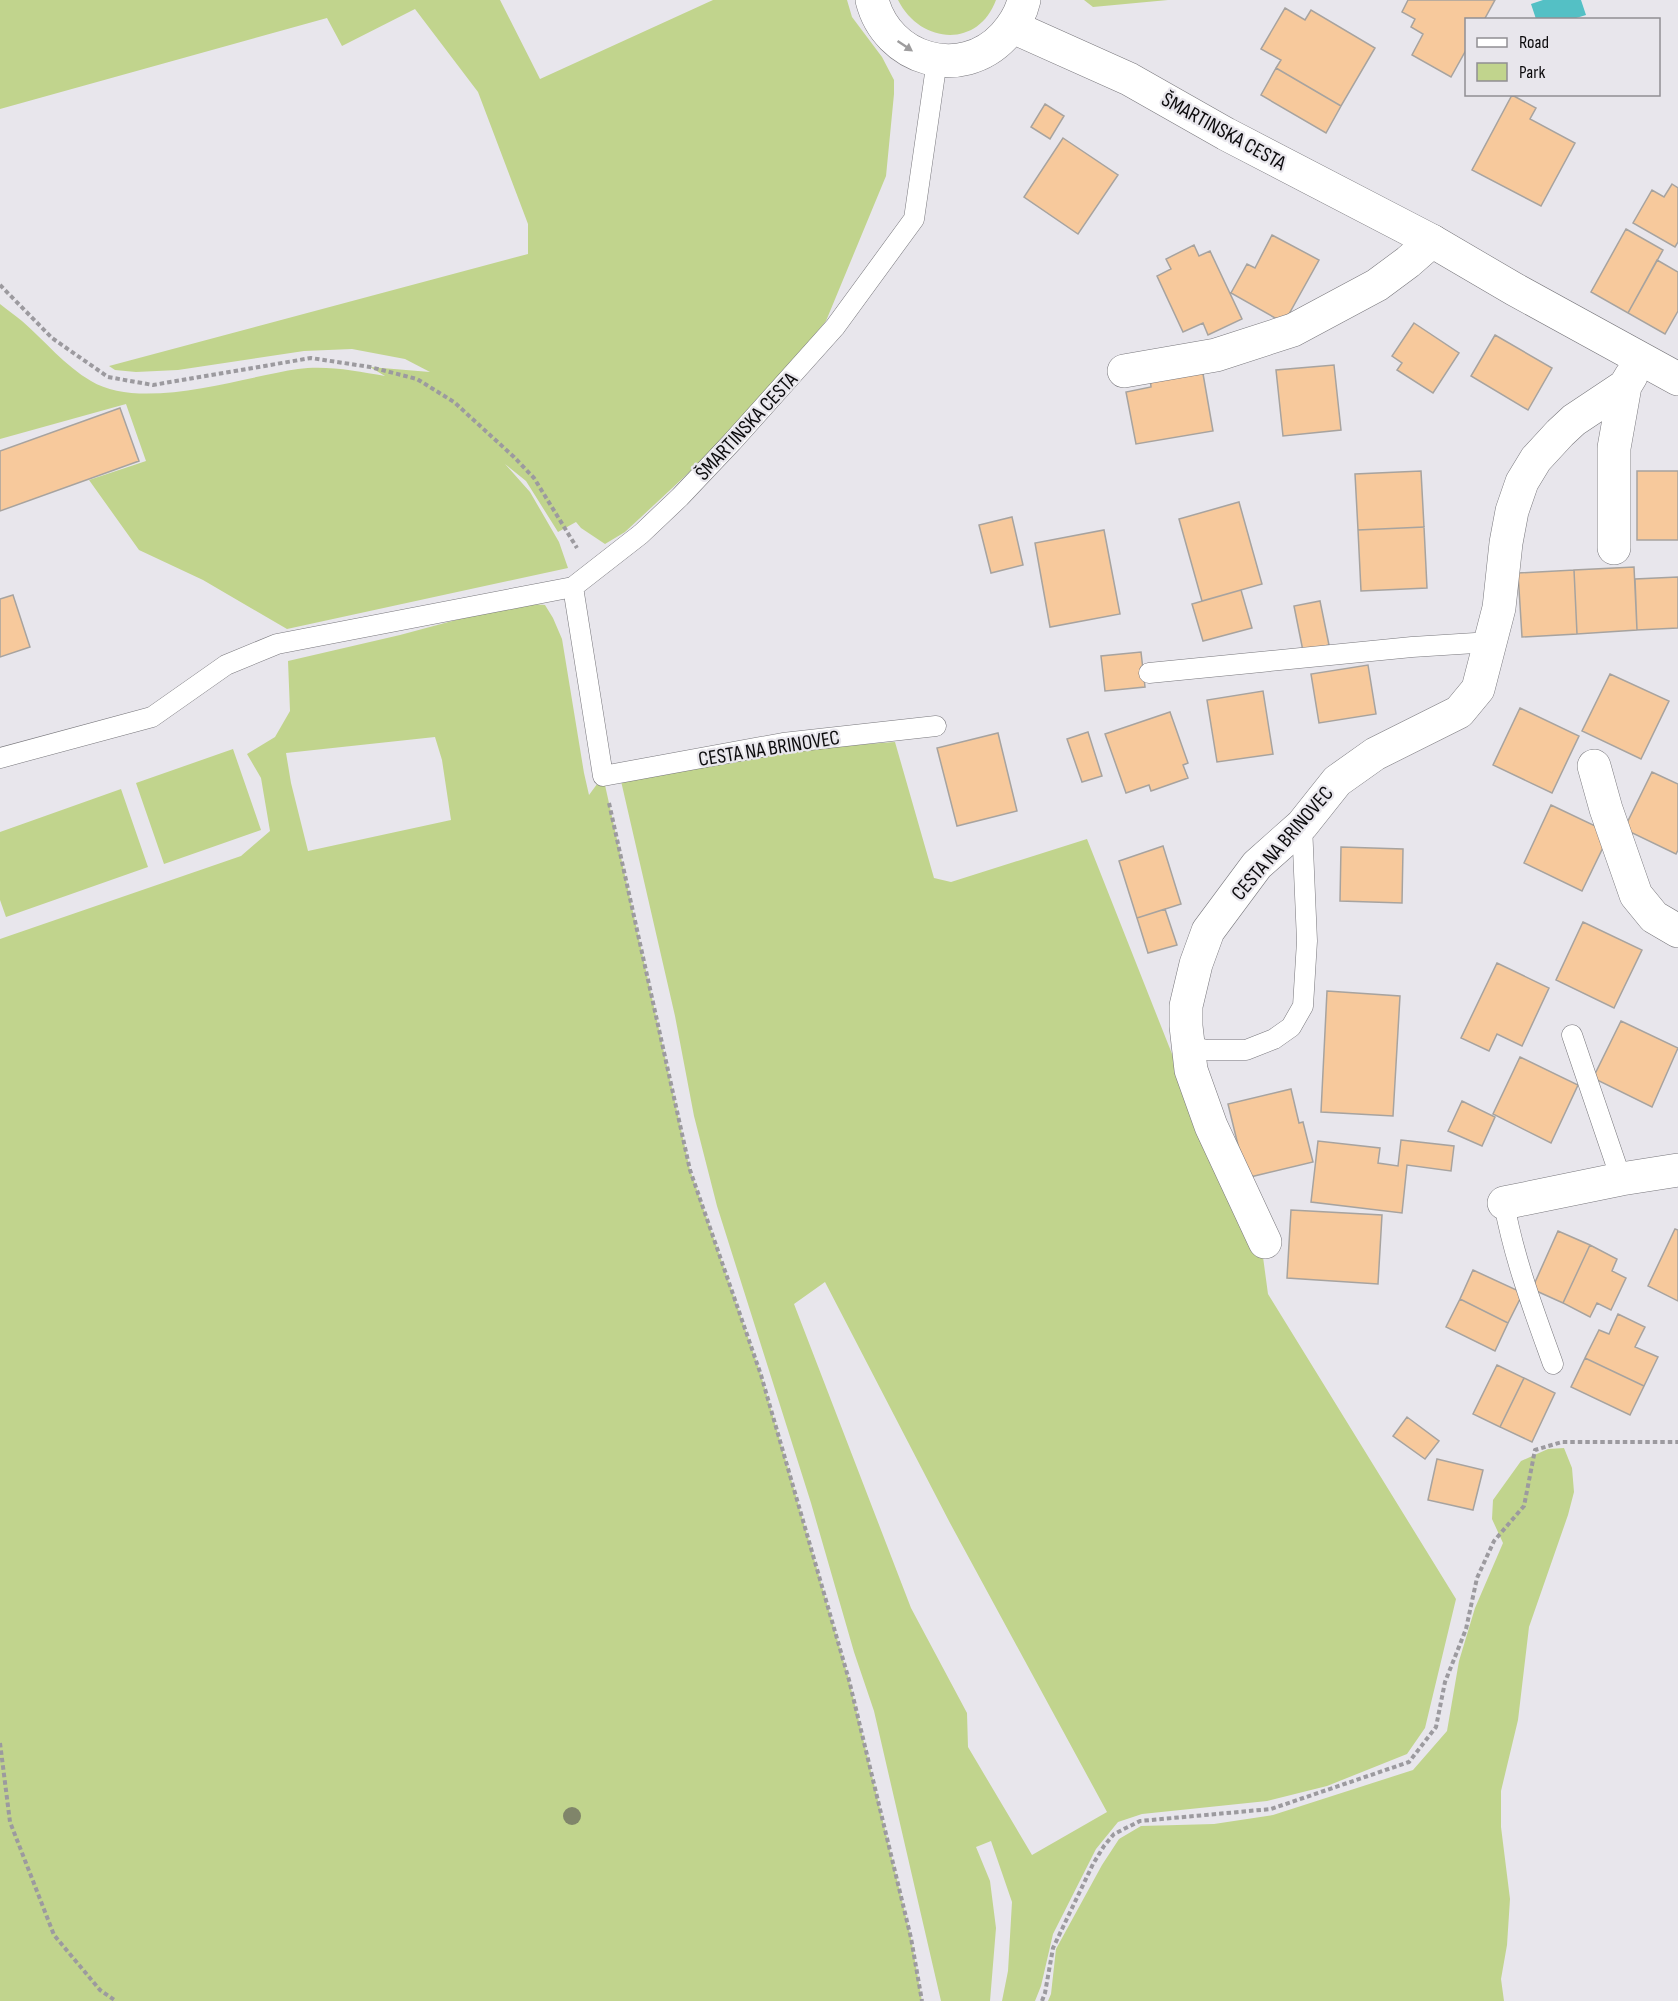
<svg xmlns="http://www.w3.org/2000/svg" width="1678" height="2001" viewBox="0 0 1678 2001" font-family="'Sofia Sans Condensed',sans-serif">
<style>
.green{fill:#c1d48d;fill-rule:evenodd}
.water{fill:#54c0c5}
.building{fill:#f7c99c;stroke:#a7a39f;stroke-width:1.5}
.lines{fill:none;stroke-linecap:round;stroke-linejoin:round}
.service-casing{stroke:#78777c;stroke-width:21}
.minor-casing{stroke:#78777c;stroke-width:34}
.secondary-casing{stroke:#78777c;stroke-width:34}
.path{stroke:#9c9a9f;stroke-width:4;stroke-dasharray:4.5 3;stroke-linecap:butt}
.service{stroke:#fff;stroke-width:20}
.minor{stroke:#fff;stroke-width:33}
.secondary{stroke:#fff;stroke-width:33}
.tree{fill:#80856a}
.oneway{fill:#9e9d9e}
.labels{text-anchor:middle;stroke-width:4.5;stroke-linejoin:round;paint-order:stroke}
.street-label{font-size:21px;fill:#0c0b0d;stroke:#e8e6ec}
</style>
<rect width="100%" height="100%" fill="#e8e6ec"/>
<path class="green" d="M 0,0 L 500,0 L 540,79 L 713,0 L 847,0 L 852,17 L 882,57 L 894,80 L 894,94 L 886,176 L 826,321 L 761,400 L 712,451 L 625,532 L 605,544 L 581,528 L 576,522 L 558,532 L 526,481 L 505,464 L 530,492 L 559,542 L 568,568 L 287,629 L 203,580 L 139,550 L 89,480 L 146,461 L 126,404 L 0,439 L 0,304 C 7,310 15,315 22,321 C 45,341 65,366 91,381 C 142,412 242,377 298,369 C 326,365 357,371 385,376 L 370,367 L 430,372 L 405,359 L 352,349 L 304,351 L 178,370 L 136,372 L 115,370 L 109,366 L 528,254 L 528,224 L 478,92 L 415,9 L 342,46 L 327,18 L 0,109 Z
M 898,0 L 996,0 C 978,49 920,44 898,0 Z
M 1084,0 L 1168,0 L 1093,7 Z
M 519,603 L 545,605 L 553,618 L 562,639 L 584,773 L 589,795 L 603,776 L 690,1170 L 761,1375 L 849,1680 L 911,1938 L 922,2001 L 0,2001 L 0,939 L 241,856 L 270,831 L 261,778 L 247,754 L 275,737 L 290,711 L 288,661 L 400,635 ZM 435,737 L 442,760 L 451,820 L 308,851 L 291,783 L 286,753 Z
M 895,742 L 934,878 L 951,882 L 1087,839 L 1193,1107 L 1263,1257 L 1268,1294 L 1456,1599 L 1425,1728 L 1407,1754 L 1327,1786 L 1267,1801 L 1142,1814 L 1118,1822 L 1096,1849 L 1053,1934 L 1041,1986 L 1035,2001 L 1002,2001 L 1008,1971 L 1012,1902 L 991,1841 L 976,1847 L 990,1881 L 996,1928 L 990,2001 L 941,2001 L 874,1711 L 854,1652 L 811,1503 L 717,1206 L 694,1116 L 675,1016 L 621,781 L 785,750 ZM 825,1282 L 950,1523 L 1107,1812 L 1032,1855 L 968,1747 L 967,1713 L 911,1608 L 794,1304 Z
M 233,749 L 261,830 L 164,864 L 136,783 Z
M 121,789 L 148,867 L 6,917 L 0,900 L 0,832 Z
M 1564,1448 L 1572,1468 L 1574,1492 L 1568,1515 L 1529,1627 L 1518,1720 L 1501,1791 L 1501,1827 L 1510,1899 L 1507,1945 L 1501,1979 L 1504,2001 L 1048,2001 L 1051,1994 L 1056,1949 L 1102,1865 L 1119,1839 L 1141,1826 L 1214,1824 L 1273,1815 L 1413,1770 L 1447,1731 L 1459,1661 L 1475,1608 L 1503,1543 L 1492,1519 L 1493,1500 L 1521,1461 L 1548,1449 Z"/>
<path class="water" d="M 1543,0 L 1581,0 L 1586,15 L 1573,19 L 1536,19 L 1531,4 Z"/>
<path class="building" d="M 1408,0 L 1495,0 L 1484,20 L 1466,20 L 1466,50 L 1451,77 L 1412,55 L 1423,34 L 1411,27 L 1415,19 L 1402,12 Z
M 1285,8 L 1305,20 L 1311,10 L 1375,48 L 1341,106 L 1276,68 L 1281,60 L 1261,49 Z
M 1276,68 L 1341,106 L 1326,133 L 1261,95 Z
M 1512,95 L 1536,108 L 1530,119 L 1575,143 L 1541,206 L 1472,170 Z
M 1045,104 L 1064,116 L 1050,139 L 1031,127 Z
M 1063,138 L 1118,175 L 1078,234 L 1024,197 Z
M 1672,184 L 1678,188 L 1678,242 L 1675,247 L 1633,223 L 1652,190 L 1664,197 Z
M 1626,229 L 1663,250 L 1628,313 L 1591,292 Z
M 1272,235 L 1319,260 L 1284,323 L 1231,293 L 1247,264 L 1255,268 Z
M 1194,245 L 1199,256 L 1210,251 L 1242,319 L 1208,335 L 1203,323 L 1183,332 L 1157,276 L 1171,269 L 1166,259 Z
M 1657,260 L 1678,272 L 1678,311 L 1665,334 L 1628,313 Z
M 1414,323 L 1459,353 L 1433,393 L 1397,370 L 1402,363 L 1392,356 Z
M 1495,335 L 1552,368 L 1528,410 L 1471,376 Z
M 1334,365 L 1341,430 L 1283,436 L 1276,370 Z
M 1202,368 L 1213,431 L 1136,444 L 1126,392 L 1151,387 L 1150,377 Z
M 120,408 L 139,461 L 0,511 L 0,451 Z
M 1421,471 L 1424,527 L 1358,530 L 1355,474 Z
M 1637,471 L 1678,471 L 1678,540 L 1637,540 Z
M 1239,502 L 1262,584 L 1202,601 L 1179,519 Z
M 1012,517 L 1023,565 L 991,573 L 979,525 Z
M 1424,527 L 1427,588 L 1361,591 L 1358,530 Z
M 1104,530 L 1120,614 L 1050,627 L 1035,543 Z
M 1634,567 L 1637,630 L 1577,634 L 1574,570 Z
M 1574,570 L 1577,634 L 1522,637 L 1518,573 Z
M 1678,577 L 1678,628 L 1637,630 L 1635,579 Z
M 1241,590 L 1252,628 L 1203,641 L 1192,604 Z
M 13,595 L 30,647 L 0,657 L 0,599 Z
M 1320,601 L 1329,645 L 1303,651 L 1294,606 Z
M 1141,652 L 1145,687 L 1105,691 L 1101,656 Z
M 1368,665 L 1376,714 L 1319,723 L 1311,674 Z
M 1610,674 L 1669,701 L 1641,759 L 1582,731 Z
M 1263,691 L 1273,754 L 1217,762 L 1207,700 Z
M 1520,708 L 1579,736 L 1552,793 L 1493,765 Z
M 1170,712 L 1188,763 L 1183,765 L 1188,778 L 1151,791 L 1149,785 L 1126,793 L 1105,734 Z
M 1088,732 L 1102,776 L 1082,782 L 1067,739 Z
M 998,733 L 1017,811 L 957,826 L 937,748 Z
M 1652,772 L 1678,784 L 1678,850 L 1676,854 L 1624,829 Z
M 1551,805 L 1610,833 L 1582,891 L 1524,863 Z
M 1163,846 L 1181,904 L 1137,918 L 1119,861 Z
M 1341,847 L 1403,849 L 1402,903 L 1340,901 Z
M 1165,909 L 1177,945 L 1148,953 L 1137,918 Z
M 1583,922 L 1642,950 L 1614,1008 L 1556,980 Z
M 1497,963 L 1549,988 L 1522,1046 L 1497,1034 L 1489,1051 L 1461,1038 Z
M 1327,991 L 1400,996 L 1393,1116 L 1321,1112 Z
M 1621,1021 L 1678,1048 L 1652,1107 L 1593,1078 Z
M 1520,1057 L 1578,1085 L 1551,1143 L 1493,1114 Z
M 1291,1089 L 1299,1123 L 1303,1122 L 1313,1162 L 1246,1178 L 1228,1104 Z
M 1462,1101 L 1495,1117 L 1482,1146 L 1448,1131 Z
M 1401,1140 L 1454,1146 L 1451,1171 L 1407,1165 L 1402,1213 L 1311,1202 L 1318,1141 L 1380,1148 L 1378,1163 L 1398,1166 Z
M 1291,1210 L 1382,1215 L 1378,1284 L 1287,1278 Z
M 1675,1229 L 1678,1230 L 1678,1301 L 1648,1286 Z
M 1558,1231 L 1590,1245 L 1563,1303 L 1532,1289 Z
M 1590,1245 L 1617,1259 L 1612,1271 L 1626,1278 L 1611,1310 L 1597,1303 L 1590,1317 L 1563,1303 Z
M 1473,1270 L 1523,1293 L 1508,1323 L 1460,1299 Z
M 1460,1299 L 1508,1323 L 1495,1351 L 1446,1327 Z
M 1618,1314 L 1645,1327 L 1635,1347 L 1658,1357 L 1644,1386 L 1585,1358 L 1599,1330 L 1609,1334 Z
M 1585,1358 L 1644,1386 L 1630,1415 L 1571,1387 Z
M 1497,1365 L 1524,1378 L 1500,1427 L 1473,1414 Z
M 1524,1378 L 1555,1393 L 1532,1442 L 1500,1427 Z
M 1407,1417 L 1439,1441 L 1425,1459 L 1393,1436 Z
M 1437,1459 L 1483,1470 L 1473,1510 L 1428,1500 Z"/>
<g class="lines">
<defs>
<path id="service" d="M 1149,673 L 1412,647 L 1491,642
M 936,726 L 783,743 L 603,776 L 573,587 L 641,534 L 680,497 L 732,442 L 835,327 L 914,219 L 937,60
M 0,758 L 152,717 L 226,665 L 277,644 L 573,587
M 1572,1035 L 1621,1179
M 1188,1046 L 1207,1050 L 1246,1050 L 1274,1039 L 1291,1027 L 1303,1006 L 1307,941 L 1302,825
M 1504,1203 C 1514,1259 1534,1311 1553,1364"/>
<path id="minor" d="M 1124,371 L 1216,355 L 1293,330 L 1377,285 L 1408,262 L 1432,241
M 1614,548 L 1614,448 L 1625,386 L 1631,376
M 1594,766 L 1606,809 L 1636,895 L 1654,917 L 1678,931
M 1504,1203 L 1621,1179 L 1678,1170
M 1265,1242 L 1211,1126 L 1191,1070 L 1186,1026 L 1186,1006 L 1196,964 L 1208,931 L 1257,865 L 1302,825 L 1337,781 L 1375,754 L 1459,712 L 1478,689 L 1499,608 L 1506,543 L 1512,511 L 1522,482 L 1536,459 L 1560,433 L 1574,420 L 1625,386"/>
<path id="secondary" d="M 872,0 C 887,60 961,82 1004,36 C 1013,26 1021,14 1024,0
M 1013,27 L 1129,79 L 1226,134 L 1432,241 L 1514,289 L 1678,379"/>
</defs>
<use href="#service" class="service-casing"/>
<use href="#minor" class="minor-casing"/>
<use href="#secondary" class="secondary-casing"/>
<path class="path" d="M 0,285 L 52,338 L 108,377 L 153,385 L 311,358 L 370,367 L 417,379 L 454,402 L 514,457 L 534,478 L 577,548
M 609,803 L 690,1170 L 761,1375 L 849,1680 L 911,1938 L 922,2001
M 0,1743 L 10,1822 L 54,1935 L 100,1990 L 116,2001
M 1042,2001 L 1045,1993 L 1053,1948 L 1093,1864 L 1104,1846 L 1114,1834 L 1140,1821 L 1271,1809 L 1409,1762 L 1436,1727 L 1445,1682 L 1466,1629 L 1477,1578 L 1494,1541 L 1524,1506 L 1535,1450 L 1562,1442 L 1678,1442"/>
<use href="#service" class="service"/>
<use href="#minor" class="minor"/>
<use href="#secondary" class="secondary"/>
</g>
<circle class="tree" cx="572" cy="1816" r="9"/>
<defs><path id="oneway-solid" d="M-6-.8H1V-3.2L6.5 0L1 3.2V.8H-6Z" transform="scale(1.5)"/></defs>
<use class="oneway" href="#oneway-solid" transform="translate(905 46) rotate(34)"/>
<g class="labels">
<g class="street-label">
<text transform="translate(1224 131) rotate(29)" y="7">ŠMARTINSKA CESTA</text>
<text transform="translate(746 426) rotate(-47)" y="7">ŠMARTINSKA CESTA</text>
<text transform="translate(769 748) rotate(-9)" y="7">CESTA NA BRINOVEC</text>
<text transform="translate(1282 843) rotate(-49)" y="7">CESTA NA BRINOVEC</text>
</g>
</g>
<rect x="1465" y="18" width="195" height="78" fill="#e8e6ec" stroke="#908e93" stroke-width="1.5"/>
<rect x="1477" y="38" width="30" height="9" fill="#ffffff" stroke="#908e93" stroke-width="1.5"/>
<text x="1519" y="48" font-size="18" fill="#0c0b0d">Road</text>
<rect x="1477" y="63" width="30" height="18" fill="#c1d48d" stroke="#908e93" stroke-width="1.5"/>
<text x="1519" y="78" font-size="18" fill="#0c0b0d">Park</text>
</svg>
